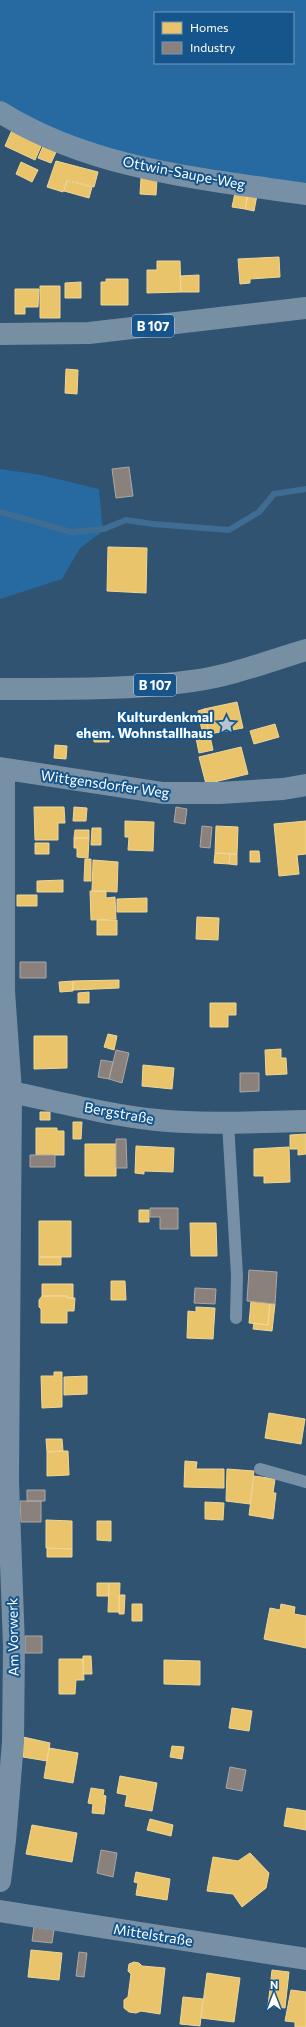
<svg xmlns="http://www.w3.org/2000/svg" width="306" height="2027" viewBox="0 0 306 2027" font-family="Commissioner,sans-serif">
<style>
.green{fill:#266aa1;fill-rule:evenodd}
.homes{fill:#e9c46a;stroke:#f0d697}
.industry{fill:#8a817c;stroke:#ada7a3}
.lines{fill:none;stroke-linecap:round;stroke-linejoin:round}
.stream{stroke:#3f6c93;stroke-width:6}
.service{stroke:#7790a5;stroke-width:12}
.minor{stroke:#7790a5;stroke-width:22}
.primary{stroke:#778fa3;stroke-width:22}
.labels{text-anchor:middle;stroke-width:4;stroke-linejoin:round;paint-order:stroke}
.shield{fill:#15558c;stroke:#b9ccdc;stroke-width:1}
.shield-label{font-size:13px;font-weight:bold;fill:#fff}
.street-label{font-size:14px;fill:#fff;stroke:#15558c}
.poi-label{font-size:14px;font-weight:bold;fill:#fff;stroke:#15558c;text-anchor:end}
</style>
<rect width="100%" height="100%" fill="#305371"/>
<path class="green" d="M 0,0 L 306,0 L 306,189 L 160,166 L 64,138 L 0,102 ZM 155,13 L 293,13 L 293,63 L 155,63 Z
M 0,469 L 41,475 L 99,489 L 103,531 L 80,548 L 62,579 L 0,599 Z"/>
<path class="homes" d="M 12,130 L 42,144 L 35,160 L 5,146 Z
M 44,144 L 57,150 L 51,163 L 38,158 Z
M 56,161 L 98,172 L 94,187 L 67,180 L 63,192 L 47,187 Z
M 21,162 L 38,170 L 32,182 L 16,174 Z
M 141,178 L 157,179 L 156,195 L 140,194 Z
M 67,181 L 92,187 L 89,198 L 64,191 Z
M 235,193 L 248,195 L 245,209 L 232,207 Z
M 248,194 L 257,195 L 254,211 L 245,209 Z
M 279,257 L 280,277 L 250,279 L 250,283 L 240,284 L 238,259 Z
M 157,261 L 180,261 L 181,292 L 147,293 L 147,270 L 157,270 Z
M 199,275 L 199,292 L 181,292 L 180,276 Z
M 106,279 L 128,279 L 128,305 L 101,305 L 101,282 L 106,282 Z
M 81,282 L 81,298 L 65,298 L 65,283 Z
M 40,286 L 60,286 L 60,318 L 40,318 Z
M 15,289 L 39,289 L 38,307 L 25,307 L 25,314 L 15,314 Z
M 66,369 L 78,370 L 77,394 L 65,393 Z
M 108,547 L 147,548 L 146,593 L 107,591 Z
M 237,702 L 243,728 L 209,734 L 204,709 Z
M 204,709 L 209,734 L 203,736 L 198,711 Z
M 275,724 L 279,737 L 254,744 L 250,731 Z
M 93,730 L 109,730 L 109,742 L 94,742 Z
M 210,736 L 213,750 L 199,753 L 196,738 Z
M 55,745 L 67,746 L 66,759 L 54,758 Z
M 241,747 L 248,774 L 206,784 L 199,757 Z
M 34,807 L 64,807 L 65,823 L 58,823 L 58,840 L 35,840 Z
M 74,807 L 87,808 L 86,821 L 73,821 Z
M 125,821 L 154,822 L 153,851 L 128,850 L 129,837 L 125,837 Z
M 306,821 L 306,854 L 297,855 L 299,874 L 279,876 L 274,824 Z
M 216,826 L 238,827 L 237,854 L 215,853 Z
M 92,828 L 101,828 L 101,845 L 91,845 Z
M 75,830 L 89,830 L 89,838 L 74,838 Z
M 74,838 L 89,838 L 88,858 L 77,857 L 77,848 L 74,848 Z
M 35,843 L 49,843 L 49,854 L 35,854 Z
M 250,851 L 259,851 L 260,862 L 250,862 Z
M 215,853 L 230,854 L 229,864 L 214,863 Z
M 230,854 L 237,854 L 237,865 L 229,864 Z
M 85,859 L 91,859 L 91,881 L 84,881 Z
M 93,860 L 118,862 L 117,892 L 92,891 Z
M 63,880 L 63,892 L 37,892 L 37,881 Z
M 90,891 L 106,891 L 106,898 L 115,897 L 116,919 L 91,920 Z
M 17,895 L 37,895 L 37,906 L 17,906 Z
M 147,898 L 147,912 L 117,912 L 117,899 Z
M 197,917 L 219,918 L 218,940 L 196,939 Z
M 97,920 L 117,920 L 117,935 L 97,935 Z
M 119,980 L 119,988 L 73,990 L 73,981 Z
M 73,981 L 73,991 L 60,992 L 59,982 Z
M 89,992 L 89,1003 L 78,1003 L 78,993 Z
M 210,1003 L 236,1003 L 236,1015 L 228,1015 L 228,1027 L 210,1027 Z
M 108,1034 L 117,1036 L 114,1050 L 104,1047 Z
M 34,1036 L 67,1036 L 67,1068 L 34,1069 Z
M 281,1049 L 281,1058 L 286,1058 L 287,1074 L 266,1075 L 265,1050 Z
M 143,1065 L 174,1068 L 172,1089 L 142,1086 Z
M 40,1112 L 50,1112 L 50,1120 L 40,1120 Z
M 73,1122 L 82,1122 L 81,1139 L 73,1139 Z
M 36,1128 L 57,1128 L 57,1131 L 64,1131 L 64,1155 L 36,1155 Z
M 306,1134 L 306,1154 L 298,1155 L 298,1149 L 290,1149 L 290,1135 Z
M 85,1144 L 116,1144 L 116,1176 L 85,1176 Z
M 136,1146 L 174,1148 L 173,1172 L 144,1171 L 144,1174 L 135,1173 Z
M 289,1147 L 290,1182 L 264,1183 L 264,1176 L 254,1176 L 254,1149 Z
M 139,1210 L 149,1210 L 149,1222 L 139,1222 Z
M 39,1221 L 71,1221 L 71,1257 L 39,1257 Z
M 190,1223 L 216,1223 L 217,1256 L 191,1256 Z
M 39,1257 L 61,1257 L 61,1265 L 39,1265 Z
M 111,1281 L 125,1281 L 126,1300 L 111,1300 Z
M 42,1284 L 73,1284 L 73,1298 L 67,1298 L 67,1296 L 42,1296 Z
M 42,1296 L 67,1296 L 67,1298 L 75,1298 L 74,1311 L 67,1311 L 67,1323 L 41,1323 L 41,1309 L 39,1307 L 39,1300 Z
M 251,1301 L 270,1303 L 268,1325 L 249,1323 Z
M 270,1303 L 275,1304 L 272,1331 L 253,1329 L 254,1323 L 268,1325 Z
M 196,1307 L 215,1308 L 213,1339 L 187,1338 L 188,1311 L 196,1312 Z
M 54,1372 L 62,1372 L 62,1407 L 42,1408 L 41,1376 L 54,1376 Z
M 87,1376 L 87,1394 L 64,1395 L 64,1377 Z
M 269,1413 L 305,1419 L 301,1444 L 265,1438 Z
M 46,1439 L 62,1439 L 63,1451 L 47,1452 Z
M 63,1451 L 68,1451 L 69,1475 L 47,1476 L 47,1452 Z
M 185,1461 L 197,1462 L 196,1469 L 224,1469 L 224,1488 L 184,1487 Z
M 227,1469 L 254,1471 L 250,1504 L 226,1501 Z
M 254,1476 L 275,1479 L 273,1493 L 276,1493 L 273,1519 L 249,1515 Z
M 205,1502 L 224,1503 L 223,1520 L 205,1519 Z
M 46,1520 L 72,1521 L 72,1549 L 46,1548 Z
M 97,1521 L 111,1521 L 111,1541 L 97,1540 Z
M 47,1548 L 72,1549 L 72,1557 L 47,1557 Z
M 97,1583 L 109,1583 L 109,1596 L 97,1596 Z
M 109,1583 L 120,1583 L 119,1612 L 108,1612 Z
M 119,1595 L 125,1595 L 124,1614 L 119,1614 Z
M 132,1604 L 142,1604 L 142,1621 L 132,1621 Z
M 281,1604 L 295,1607 L 294,1614 L 306,1616 L 306,1648 L 264,1639 L 270,1608 L 280,1610 Z
M 83,1656 L 91,1656 L 92,1674 L 83,1674 Z
M 59,1659 L 83,1659 L 84,1680 L 76,1680 L 75,1694 L 59,1694 Z
M 164,1660 L 200,1661 L 200,1685 L 164,1684 Z
M 232,1708 L 252,1711 L 249,1731 L 229,1728 Z
M 23,1737 L 50,1743 L 47,1761 L 23,1757 Z
M 172,1746 L 184,1747 L 182,1759 L 170,1757 Z
M 49,1748 L 78,1753 L 73,1783 L 44,1778 Z
M 120,1776 L 157,1783 L 152,1811 L 125,1806 L 127,1795 L 117,1793 Z
M 91,1788 L 104,1790 L 103,1795 L 106,1796 L 104,1814 L 92,1813 L 93,1804 L 88,1803 Z
M 287,1808 L 306,1811 L 306,1830 L 284,1826 Z
M 150,1819 L 173,1825 L 171,1836 L 147,1830 Z
M 32,1825 L 77,1833 L 72,1862 L 26,1854 Z
M 250,1853 L 269,1873 L 266,1888 L 242,1907 L 233,1894 L 207,1891 L 213,1857 L 238,1861 Z
M 136,1872 L 170,1879 L 167,1900 L 136,1895 L 138,1883 L 134,1882 Z
M 31,1950 L 62,1953 L 59,1980 L 28,1977 Z
M 134,1962 L 139,1963 L 142,1966 L 165,1968 L 160,2014 L 141,2011 L 136,2013 L 129,2012 L 124,2008 L 124,2000 L 128,1997 L 131,1974 L 128,1971 L 129,1964 Z
M 272,1970 L 289,1972 L 285,2008 L 268,2006 Z
M 207,1973 L 240,1978 L 234,2022 L 201,2018 Z
M 291,1990 L 306,1992 L 306,2027 L 295,2027 L 295,2022 L 285,2021 Z
M 183,1997 L 203,1999 L 200,2026 L 180,2024 Z"/>
<path class="industry" d="M 129,467 L 133,496 L 116,498 L 112,469 Z
M 176,807 L 187,809 L 185,824 L 174,822 Z
M 202,826 L 212,827 L 210,848 L 200,847 Z
M 20,962 L 46,962 L 46,978 L 20,978 Z
M 116,1050 L 129,1053 L 122,1083 L 109,1079 Z
M 101,1060 L 113,1062 L 109,1079 L 98,1077 Z
M 240,1073 L 259,1073 L 259,1091 L 240,1092 Z
M 116,1139 L 126,1139 L 127,1168 L 116,1168 Z
M 30,1155 L 55,1155 L 55,1167 L 30,1167 Z
M 150,1208 L 178,1208 L 178,1229 L 160,1229 L 160,1217 L 150,1217 Z
M 249,1270 L 277,1272 L 275,1304 L 247,1301 Z
M 195,1288 L 216,1289 L 215,1304 L 194,1303 Z
M 27,1490 L 45,1490 L 45,1501 L 27,1501 Z
M 20,1501 L 41,1501 L 41,1522 L 21,1522 Z
M 25,1636 L 42,1636 L 42,1653 L 25,1653 Z
M 230,1767 L 246,1770 L 242,1791 L 226,1788 Z
M 101,1850 L 117,1853 L 113,1877 L 97,1873 Z
M 34,1927 L 54,1930 L 52,1943 L 32,1941 Z
M 79,1952 L 87,1953 L 84,1977 L 76,1976 Z"/>
<g class="lines">
<path class="stream" d="M 0,512 L 71,532 L 104,529 L 126,520 L 153,524 L 229,530 L 259,512 L 274,494 L 306,489"/>
<path class="service" d="M 228,1123 L 237,1275 L 236,1318
M 260,1469 L 306,1482"/>
<path class="minor" d="M 0,112 C 91,169 202,179 306,194
M 0,768 L 163,793 L 220,793 L 283,789 L 306,785
M 11,1092 C 59,1102 108,1115 157,1120 C 207,1125 256,1122 306,1121
M 0,1881 L 5,1840 L 13,1742 L 14,1646 L 8,1481 L 11,1092 L 4,991 L 4,769
M 0,1911 L 306,1959"/>
<path class="primary" d="M 0,334 L 89,333 L 306,308
M 0,689 C 64,689 128,690 192,681 C 231,676 269,661 306,650"/>
</g>
<defs>
<symbol id="sight-bare" viewBox="-9 -9 18 18"><path d="M0-6L1.8-2.2L6-1.7L2.9 1.2L3.7 5.4L0 3.3L-3.7 5.4L-2.9 1.2L-6-1.7L-1.8-2.2Z" fill="#b7c3cd" stroke="#15558c" stroke-width="2.5" paint-order="stroke"/></symbol>
</defs>
<g fill-rule="evenodd">
<use href="#sight-bare" x="214" y="712" width="25" height="25"/>
</g>
<g class="labels">
<g class="shield">
<rect x="132" y="315" width="42" height="22" rx="3"/>
<rect x="134" y="674" width="42" height="22" rx="3"/>
</g>
<g class="shield-label">
<text x="153" y="331">B 107</text>
<text x="155" y="690">B 107</text>
</g>
<g class="street-label">
<text transform="translate(184 173) rotate(11)" y="5">Ottwin-Saupe-Weg</text>
<text transform="translate(105 784) rotate(8)" y="5">Wittgensdorfer Weg</text>
<text transform="translate(119 1113) rotate(10)" y="5">Bergstraße</text>
<text transform="translate(13 1637) rotate(-91)" y="5">Am Vorwerk</text>
<text transform="translate(153 1935) rotate(9)" y="5">Mittelstraße</text>
</g>
<g class="poi-label">
<text x="213" y="722">Kulturdenkmal<tspan x="213" dy="16">ehem. Wohnstallhaus</tspan></text>
</g>
</g>
<rect x="154" y="12" width="140" height="52" fill="#15558c" stroke="#7399ba"/>
<rect x="162" y="22" width="20" height="12" fill="#e9c46a" stroke="#7399ba"/>
<text x="190" y="32" font-size="12" fill="#ffffff">Homes</text>
<rect x="162" y="42" width="20" height="12" fill="#8a817c" stroke="#7399ba"/>
<text x="190" y="52" font-size="12" fill="#ffffff">Industry</text>
<g transform="translate(274 1995)" stroke="#15558c" stroke-width="3" paint-order="stroke">
<path d="M0-3L7 15L0 10L-7 15Z" fill="#ffffff"/>
<text y="-6" font-size="11" font-weight="bold" text-anchor="middle" fill="#ffffff">N</text>
</g>
</svg>
